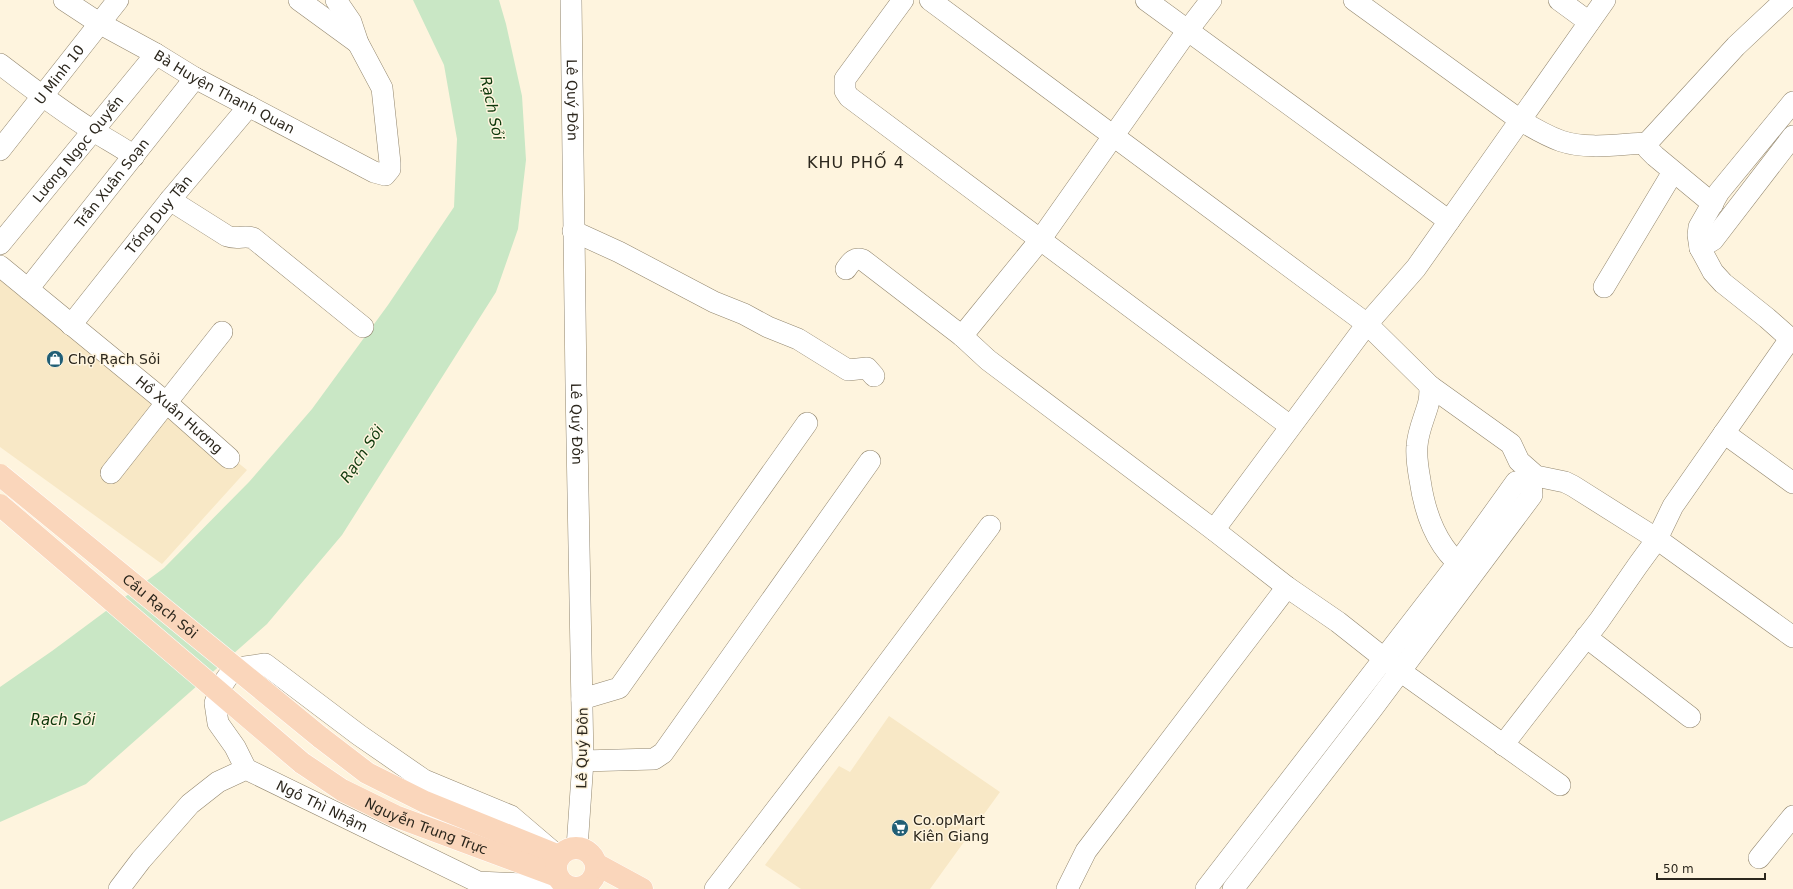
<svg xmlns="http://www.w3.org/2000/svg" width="1793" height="889" viewBox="0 0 1793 889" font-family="'DejaVu Sans',sans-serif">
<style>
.built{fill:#f8e8c6}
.water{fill:#c9e7c5}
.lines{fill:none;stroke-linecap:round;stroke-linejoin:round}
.minor-casing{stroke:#93876f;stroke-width:22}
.major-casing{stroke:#fff;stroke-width:23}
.minor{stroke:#fff;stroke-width:21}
.major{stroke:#fad6bb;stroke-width:22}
.major-bridge-casing{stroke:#fff;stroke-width:23;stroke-linecap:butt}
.major-bridge{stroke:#fad6bb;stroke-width:22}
.labels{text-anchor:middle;stroke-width:3;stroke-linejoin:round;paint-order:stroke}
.street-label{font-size:14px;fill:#2c271d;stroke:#fef4de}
.poi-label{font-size:14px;fill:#2c271d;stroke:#fef4de;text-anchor:start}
.water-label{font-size:15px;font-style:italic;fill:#0e390b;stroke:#fef4de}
.quarter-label{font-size:16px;letter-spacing:1px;fill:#2c271d;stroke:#fef4de}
</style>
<rect width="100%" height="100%" fill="#fef4de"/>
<path class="built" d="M 0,270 L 247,470 L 162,564 L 0,447 Z
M 889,716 L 1000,792 L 930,889 L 801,889 L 765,865 L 839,766 L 850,772 Z"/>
<path class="water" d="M 413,0 L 499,0 L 506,24 L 522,96 L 526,160 L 518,229 L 496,292 L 342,535 L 267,624 L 86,784 L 0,822 L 0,687 L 52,651 L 164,568 L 249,482 L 312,409 L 388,305 L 454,207 L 457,139 L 444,65 Z"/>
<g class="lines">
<defs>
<g id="minor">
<path id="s1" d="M 64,0 L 99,23 L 156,54 L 195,78 L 374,172 L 385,175 L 390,169 L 390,163 L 382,88 L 358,43 L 351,22 L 336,0"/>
<path d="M 299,0 L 358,43"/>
<path id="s2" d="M 571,0 L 576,385 L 583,761 L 577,848"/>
<path d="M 903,0 L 845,79 L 845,91 L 849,97 L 1290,426"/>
<path d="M 930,0 L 1367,324 L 1430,386 L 1511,444 L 1519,461 L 1536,476 L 1565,482 L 1573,486 L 1657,539 L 1793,637"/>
<path d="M 1146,0 L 1449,221"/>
<path d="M 1354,0 L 1520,120 C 1533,128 1547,136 1561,141 C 1588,150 1620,144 1647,143"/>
<path d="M 1559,0 L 1589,22"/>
<path d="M 0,64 C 30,87 60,110 92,130 C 106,139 120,146 134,156"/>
<path d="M 1793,102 L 1719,192 L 1699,227 L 1698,235 L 1700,248 L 1706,259 L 1713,272 L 1723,283 L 1767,318 L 1793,341"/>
<path id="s3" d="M 0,150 L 118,0"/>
<path d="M 170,200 L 227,236 C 238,240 243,235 253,238 L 363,327"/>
<path d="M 1713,204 L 1655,156 L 1648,149 L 1647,143 L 1736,46 L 1785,0"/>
<path d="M 573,231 L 619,252 L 714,302 L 744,314 L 768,327 L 798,339 L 848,370 L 867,368 L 874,376"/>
<path id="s4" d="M 0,244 L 156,54"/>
<path d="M 1700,248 L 1713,240 L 1793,136"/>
<path id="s5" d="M 0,266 L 167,403 L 229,458"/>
<path d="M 846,269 C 851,262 854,257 863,260 L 962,336 L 988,360 L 1214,530 L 1287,587 L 1338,622 L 1400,671 L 1560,785"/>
<path d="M 1604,287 L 1673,172"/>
<path id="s6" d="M 28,289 L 195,78"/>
<path id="s7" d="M 71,325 L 170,200 L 249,106"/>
<path d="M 962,336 L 1040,240 L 1188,30 L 1211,0"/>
<path d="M 1430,386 C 1430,392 1430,399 1428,405 C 1424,419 1418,431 1417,446 C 1416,457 1418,469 1420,480 C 1425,515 1438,551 1469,572"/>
<path d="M 1724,433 L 1793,483"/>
<path d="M 111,473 L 222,332"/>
<path d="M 1214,530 L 1367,324 L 1416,268 L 1605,0"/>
<path d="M 1586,637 L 1690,717"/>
<path d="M 582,699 L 619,688 L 807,423"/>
<path d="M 1503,745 L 1599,621 L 1638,565 L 1657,539 L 1673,506 L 1790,339"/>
<path d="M 583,761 L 654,759 L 663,753 L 870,461"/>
<path d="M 246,769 L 235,747 L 218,723 L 215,703 L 222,685 L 231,672 L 245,667 L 265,664 L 359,735 L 424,780 L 511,816 L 552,851"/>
<path d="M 1759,858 L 1793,816"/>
<path id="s8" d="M 119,889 L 141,860 L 190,804 L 218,782 L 246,769 L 478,882 L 565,886"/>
<path d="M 715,889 L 851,712 L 990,526"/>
<path d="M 1067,889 L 1086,851 L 1287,587"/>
<path d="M 1206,889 L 1457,564 L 1516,482 L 1531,483"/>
<path d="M 1233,889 L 1372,709 L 1532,495 L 1531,483 L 1536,476"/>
</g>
<g id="major">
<path d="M 320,737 L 367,773 L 425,802 L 559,856"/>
<path id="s9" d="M 302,763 L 342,790 L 395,816 L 557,876"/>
<circle cx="576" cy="868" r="20"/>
<path d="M 596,864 L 642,889"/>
</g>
</defs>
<use href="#minor" class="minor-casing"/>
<use href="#major" class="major-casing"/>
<use href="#minor" class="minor"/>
<use href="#major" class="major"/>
<defs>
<g id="major-bridge">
<path id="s10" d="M 0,475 L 320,737"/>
<path d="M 0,505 L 302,763"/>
</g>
</defs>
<use href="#major-bridge" class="major-bridge-casing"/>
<use href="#major-bridge" class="major-bridge"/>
</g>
<defs>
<symbol id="shop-disc" viewBox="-11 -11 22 22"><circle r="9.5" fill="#215e75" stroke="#fef4de"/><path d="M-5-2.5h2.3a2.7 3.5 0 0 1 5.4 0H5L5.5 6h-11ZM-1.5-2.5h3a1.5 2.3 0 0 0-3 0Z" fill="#fff"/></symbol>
<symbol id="supermarket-disc" viewBox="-11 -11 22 22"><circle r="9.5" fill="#215e75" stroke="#fef4de"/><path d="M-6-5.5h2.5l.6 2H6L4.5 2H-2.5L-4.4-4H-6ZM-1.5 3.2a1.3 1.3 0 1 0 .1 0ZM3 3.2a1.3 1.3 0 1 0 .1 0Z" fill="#fff"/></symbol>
</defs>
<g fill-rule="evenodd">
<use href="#shop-disc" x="45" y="349" width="20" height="20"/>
<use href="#supermarket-disc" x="890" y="818" width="20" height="20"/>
</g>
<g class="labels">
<g class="street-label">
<text dy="5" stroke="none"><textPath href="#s3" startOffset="96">U Minh 10</textPath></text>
<text dy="5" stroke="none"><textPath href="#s1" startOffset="185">Bà Huyện Thanh Quan</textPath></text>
<text dy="5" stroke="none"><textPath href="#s2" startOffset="100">Lê Quý Đôn</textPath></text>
<text dy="5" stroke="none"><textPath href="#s4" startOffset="123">Lương Ngọc Quyến</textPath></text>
<text dy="5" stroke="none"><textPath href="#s6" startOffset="135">Trần Xuân Soạn</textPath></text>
<text dy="5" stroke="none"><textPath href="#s7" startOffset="141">Tống Duy Tân</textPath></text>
<text dy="5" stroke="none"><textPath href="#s5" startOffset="233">Hồ Xuân Hương</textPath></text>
<text dy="5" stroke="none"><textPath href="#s2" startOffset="424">Lê Quý Đôn</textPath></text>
<text dy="5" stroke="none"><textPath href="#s10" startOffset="207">Cầu Rạch Sỏi</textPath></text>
<text transform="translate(582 748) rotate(-89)" y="5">Lê Quý Đôn</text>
<text dy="5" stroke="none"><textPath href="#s8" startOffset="262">Ngô Thì Nhậm</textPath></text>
<text dy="5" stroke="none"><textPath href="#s9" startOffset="140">Nguyễn Trung Trực</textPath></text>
</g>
<g class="poi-label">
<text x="68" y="364">Chợ Rạch Sỏi</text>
<text x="913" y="825">Co.opMart<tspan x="913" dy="16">Kiên Giang</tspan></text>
</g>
<g class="water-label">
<text transform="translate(492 108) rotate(78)" y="5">Rạch Sỏi</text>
<text transform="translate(362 454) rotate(-56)" y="5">Rạch Sỏi</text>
<text x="63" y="725">Rạch Sỏi</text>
</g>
<g class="quarter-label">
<text x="856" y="168">KHU PHỐ 4</text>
</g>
</g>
<path d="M1657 873v6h108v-6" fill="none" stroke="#2c271d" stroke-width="2"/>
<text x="1663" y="873" font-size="12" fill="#2c271d" stroke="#fef4de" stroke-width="3" paint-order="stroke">50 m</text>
</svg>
